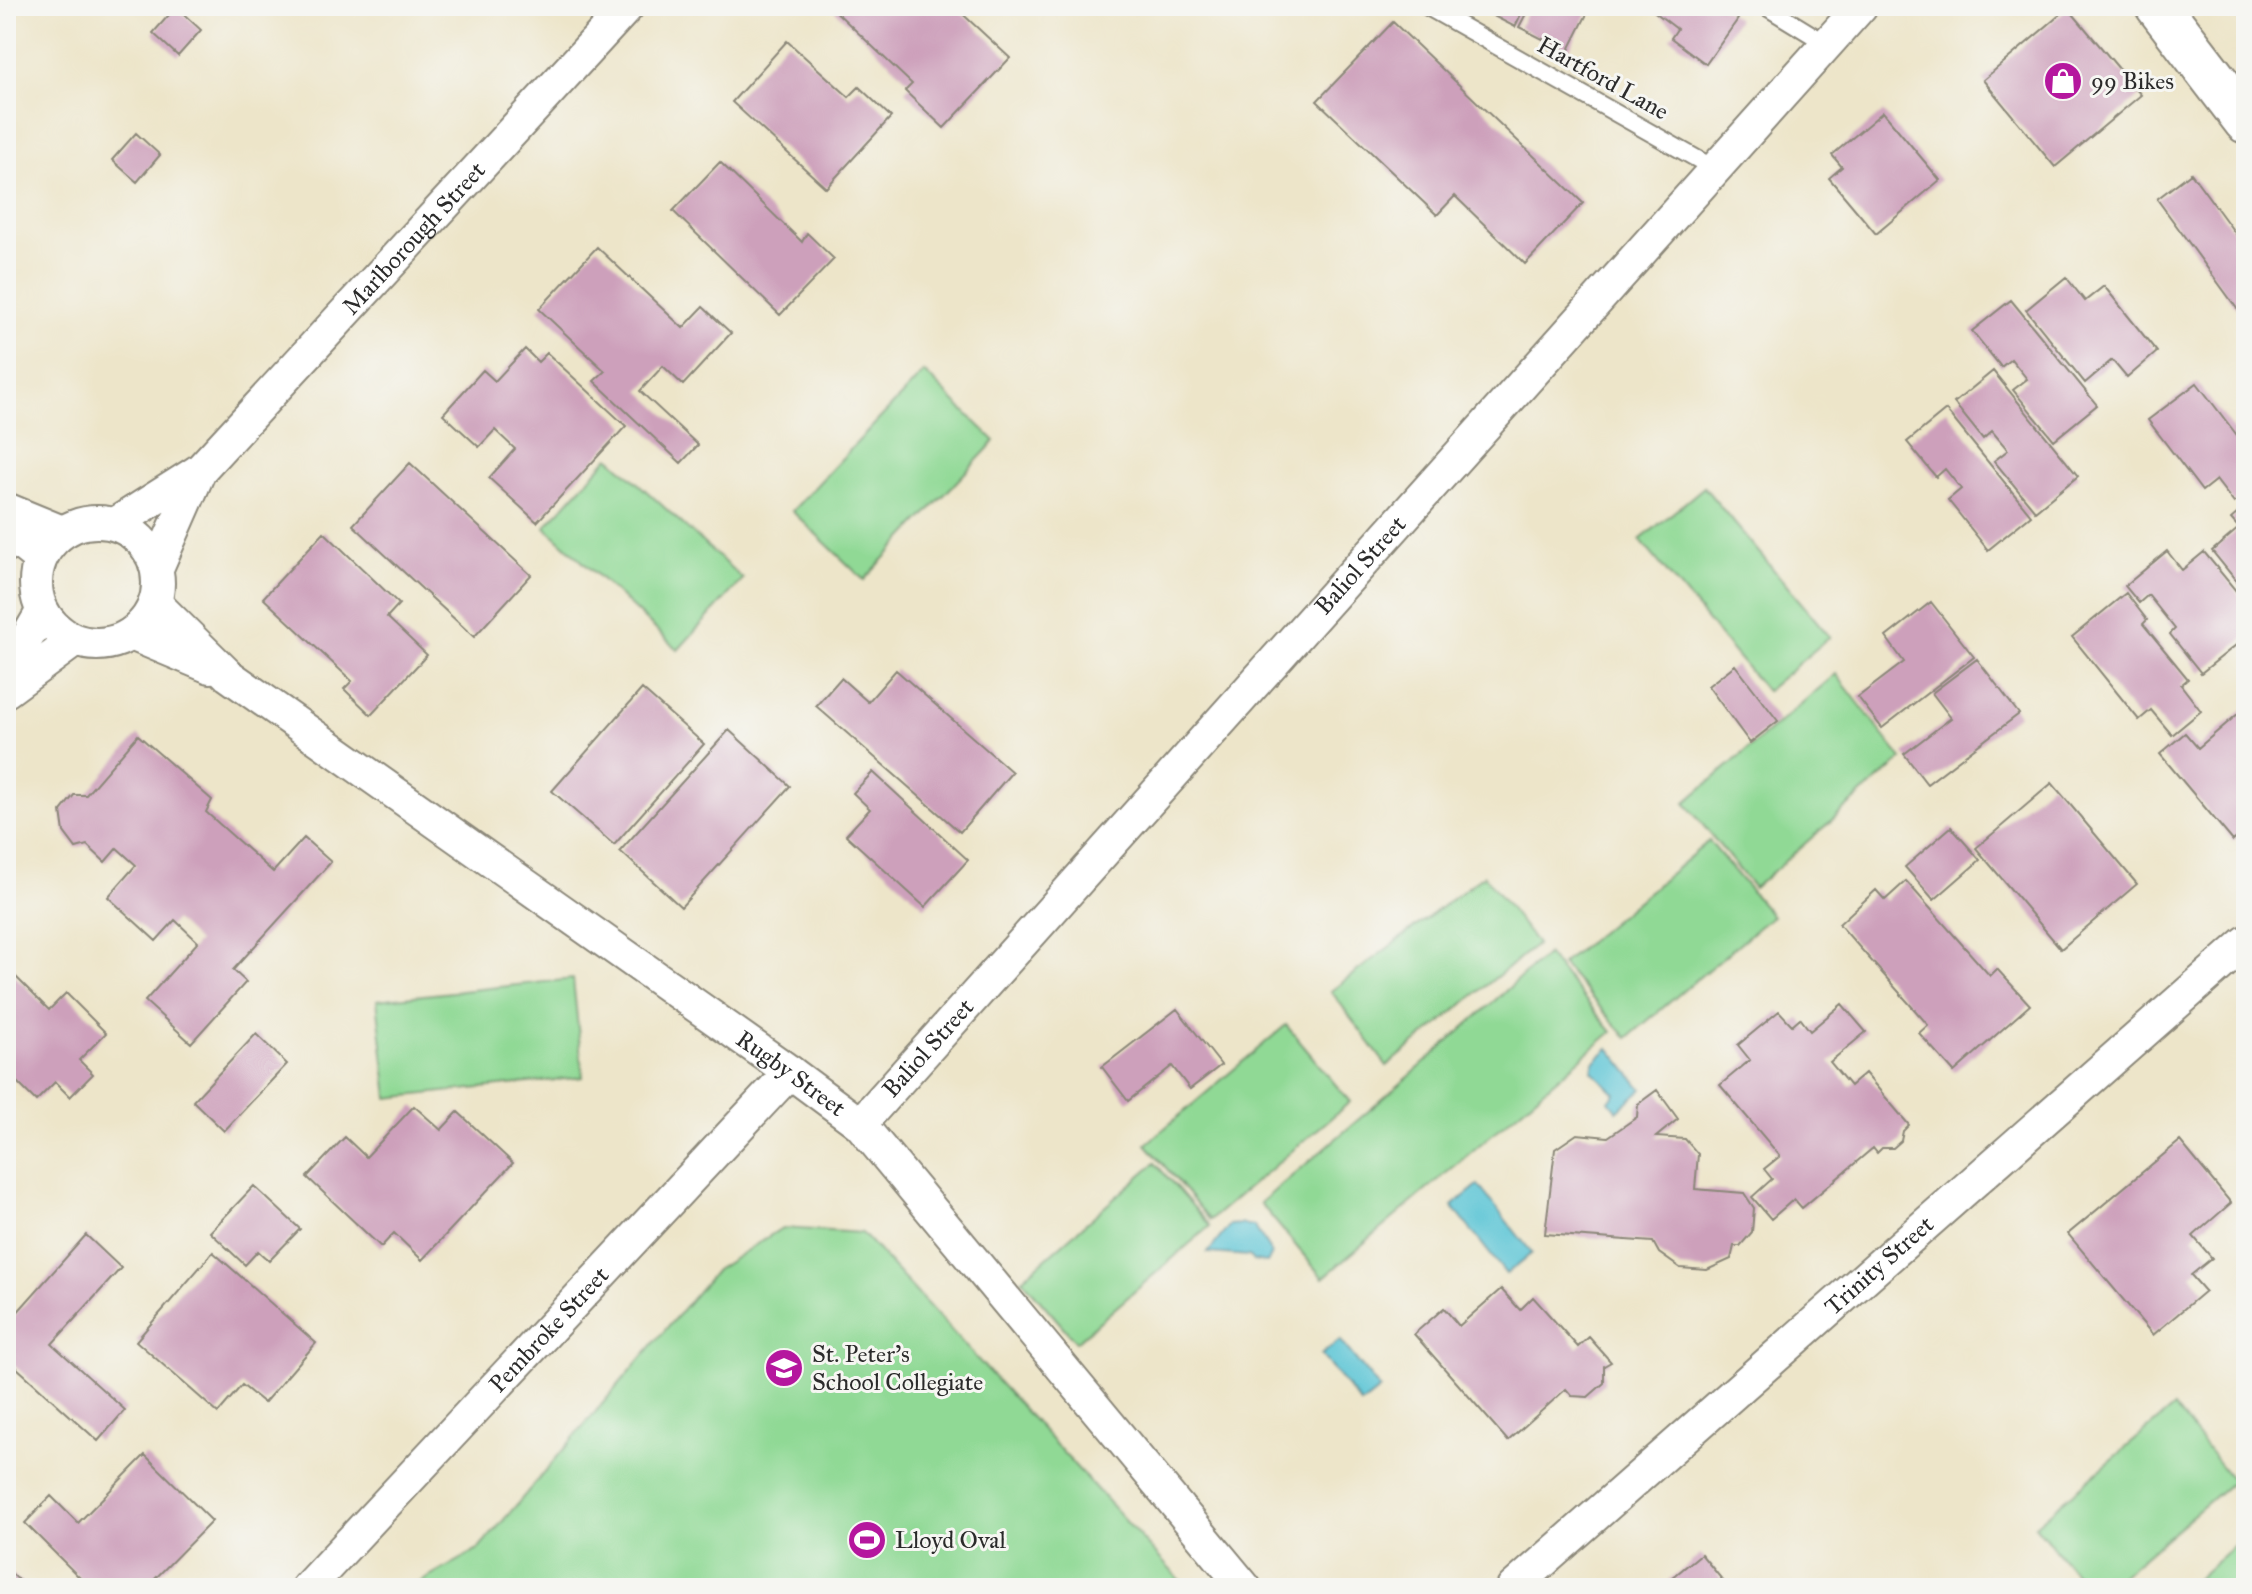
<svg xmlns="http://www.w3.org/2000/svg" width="2252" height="1594" viewBox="0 0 2252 1594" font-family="'IM FELL Great Primer',serif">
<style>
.green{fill:#90d995;stroke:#5e8260;stroke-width:2}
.water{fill:#5bc5d5;stroke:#437880;stroke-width:2}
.building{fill:#cda0bb}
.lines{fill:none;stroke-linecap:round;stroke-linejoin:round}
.lane-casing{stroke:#8c887a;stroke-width:20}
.street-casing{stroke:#8c887a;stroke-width:36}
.primary-casing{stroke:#8c887a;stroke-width:48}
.lane{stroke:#fff;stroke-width:16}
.street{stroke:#fff;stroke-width:32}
.primary{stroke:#fff;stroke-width:44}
.labels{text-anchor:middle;stroke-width:6;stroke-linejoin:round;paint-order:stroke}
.street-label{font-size:24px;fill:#2b2b2b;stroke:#f6f6f2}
.poi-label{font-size:24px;fill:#2b2b2b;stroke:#f6f6f2;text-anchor:start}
</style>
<rect width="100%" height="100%" fill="#f6f6f2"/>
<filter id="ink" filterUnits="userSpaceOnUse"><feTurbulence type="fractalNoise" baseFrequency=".0125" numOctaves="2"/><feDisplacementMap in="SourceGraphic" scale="16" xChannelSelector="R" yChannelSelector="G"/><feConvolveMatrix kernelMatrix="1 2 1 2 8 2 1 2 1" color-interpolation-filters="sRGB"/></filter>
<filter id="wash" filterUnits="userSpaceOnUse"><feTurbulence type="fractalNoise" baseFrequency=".006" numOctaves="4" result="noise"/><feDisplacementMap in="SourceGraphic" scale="32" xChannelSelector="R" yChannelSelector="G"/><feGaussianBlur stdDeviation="1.8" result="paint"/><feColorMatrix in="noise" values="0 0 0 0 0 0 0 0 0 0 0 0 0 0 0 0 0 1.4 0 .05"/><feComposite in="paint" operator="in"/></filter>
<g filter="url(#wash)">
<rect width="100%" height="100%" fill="#ede5c9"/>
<path class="green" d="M 924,372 L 995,441 L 864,580 L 792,511 Z
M 609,457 L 743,579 L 678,650 L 545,527 Z
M 1704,487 L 1830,637 L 1766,691 L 1640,540 Z
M 1836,674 L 1902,759 L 1754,888 L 1685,803 Z
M 1709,841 L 1772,916 L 1627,1038 L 1562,964 Z
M 1484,875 L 1537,944 L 1387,1066 L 1331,991 Z
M 1547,954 L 1612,1032 L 1323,1278 L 1260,1203 L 1411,1075 Z
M 573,979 L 583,1077 L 388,1098 L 377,1000 Z
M 1286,1025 L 1350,1102 L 1210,1220 L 1146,1144 Z
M 1155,1163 L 1210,1226 L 1076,1342 L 1022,1279 Z
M 782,1228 L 862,1233 L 1187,1588 L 410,1588 L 479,1549 L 716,1270 Z
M 2174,1407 L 2233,1481 L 2107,1588 L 2087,1588 L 2035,1525 Z
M 2246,1535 L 2246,1588 L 2186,1588 Z"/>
<path class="water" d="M 1609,1048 L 1642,1089 L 1617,1111 L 1609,1101 L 1615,1093 L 1592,1071 L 1594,1062 Z
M 1478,1185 L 1532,1253 L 1506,1274 L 1452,1206 Z
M 1243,1224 L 1246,1226 L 1254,1226 L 1272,1254 L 1267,1263 L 1253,1261 L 1249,1256 L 1208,1253 L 1230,1225 Z
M 1340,1340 L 1380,1389 L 1361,1404 L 1321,1355 Z"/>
<g id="blocks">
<path class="building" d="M 830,6 L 954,6 L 1010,58 L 944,128 L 905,91 L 912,84 Z
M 1474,6 L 1525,6 L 1515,27 Z
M 1530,6 L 1591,6 L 1568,52 L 1519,27 Z
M 1647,6 L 1720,6 L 1738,19 L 1706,64 L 1671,38 L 1677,29 Z
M 176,7 L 201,30 L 178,56 L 153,33 Z
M 2068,8 L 2141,95 L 2055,167 L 1983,80 Z
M 1393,22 L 1583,203 L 1525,264 L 1455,196 L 1437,215 L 1317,101 Z
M 787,41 L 849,97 L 859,87 L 891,117 L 826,188 L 732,102 Z
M 1883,112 L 1940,180 L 1876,234 L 1829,178 L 1842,167 L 1832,155 Z
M 136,133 L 160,155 L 137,182 L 112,160 Z
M 720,162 L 802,242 L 807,233 L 834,259 L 780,315 L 673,211 Z
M 2191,173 L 2246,248 L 2246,321 L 2157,199 Z
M 597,247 L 683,328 L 703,307 L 731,333 L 683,385 L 663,366 L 640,391 L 698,445 L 681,463 L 594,381 L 605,371 L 539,309 Z
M 2066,277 L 2085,301 L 2104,286 L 2157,352 L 2127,378 L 2112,360 L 2085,383 L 2026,310 Z
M 2011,300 L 2097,405 L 2054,440 L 2013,390 L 2027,379 L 2011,359 L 2001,367 L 1972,331 Z
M 525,349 L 538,362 L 547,353 L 626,426 L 537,522 L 489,478 L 515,449 L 495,430 L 479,447 L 443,414 L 483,370 L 495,381 Z
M 1993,371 L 2078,476 L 2035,511 L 1994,461 L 2008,450 L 1992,431 L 1983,439 L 1954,403 Z
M 2197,383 L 2246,447 L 2246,494 L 2234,503 L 2216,480 L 2202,491 L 2148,420 Z
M 1946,410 L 2031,515 L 1988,550 L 1948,500 L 1961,489 L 1945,469 L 1936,477 L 1907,442 Z
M 410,463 L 531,575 L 474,637 L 353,525 Z
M 2246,506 L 2246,584 L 2242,588 L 2212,551 L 2239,528 L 2231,519 Z
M 324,532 L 399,604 L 387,617 L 427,655 L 371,715 L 344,689 L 352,681 L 263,598 Z
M 2167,551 L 2182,570 L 2204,552 L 2246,603 L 2246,637 L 2201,673 L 2170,634 L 2175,629 L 2148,595 L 2139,603 L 2125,586 Z
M 2126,593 L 2147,620 L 2143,624 L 2188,679 L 2181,685 L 2201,711 L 2172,735 L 2151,710 L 2139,720 L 2072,637 Z
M 1931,602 L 1974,657 L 1882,728 L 1858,697 L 1904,662 L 1886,637 Z
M 1977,659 L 2019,714 L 1927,784 L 1904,754 L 1951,718 L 1932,693 Z
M 1735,665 L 1778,721 L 1750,743 L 1708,686 Z
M 896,670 L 1012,772 L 960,832 L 816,706 L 841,678 L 868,702 Z
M 642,689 L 704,744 L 614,845 L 552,791 Z
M 2246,707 L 2246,830 L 2233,841 L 2160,754 L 2185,733 L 2198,748 Z
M 729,730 L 790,786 L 681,907 L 620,851 Z
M 138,735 L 212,800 L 206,812 L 273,872 L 304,838 L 331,862 L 233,970 L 246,982 L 191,1043 L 145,1001 L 198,942 L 175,920 L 156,941 L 108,897 L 136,865 L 117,848 L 105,862 L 87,845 L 76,848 L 64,832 L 61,811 L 74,795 L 86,795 Z
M 873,772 L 968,860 L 925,907 L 846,835 L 870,809 L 853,793 Z
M 2052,783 L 2137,884 L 2061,949 L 1976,848 Z
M 1951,827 L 1980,860 L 1934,900 L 1905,867 Z
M 1906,881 L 1990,976 L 1997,969 L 2030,1005 L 1954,1072 L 1919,1033 L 1928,1025 L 1839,924 L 1876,890 L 1885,900 Z
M 6,967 L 49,1010 L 66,993 L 106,1033 L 79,1060 L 93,1074 L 70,1097 L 55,1082 L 36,1101 L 6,1071 Z
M 1842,1004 L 1866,1032 L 1830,1062 L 1850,1086 L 1865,1073 L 1909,1125 L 1903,1131 L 1901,1141 L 1893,1148 L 1882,1148 L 1877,1153 L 1873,1148 L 1802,1208 L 1794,1199 L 1771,1219 L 1752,1197 L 1772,1179 L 1764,1169 L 1780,1156 L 1720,1085 L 1750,1060 L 1738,1045 L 1779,1011 L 1792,1025 L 1800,1018 L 1810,1031 Z
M 1177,1009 L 1221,1065 L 1190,1089 L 1172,1066 L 1128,1101 L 1102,1067 Z
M 256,1034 L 287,1064 L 224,1131 L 193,1101 Z
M 1657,1090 L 1678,1119 L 1656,1137 L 1685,1139 L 1698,1154 L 1695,1189 L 1744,1193 L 1754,1208 L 1752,1232 L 1740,1246 L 1734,1246 L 1731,1259 L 1707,1270 L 1680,1268 L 1659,1253 L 1653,1242 L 1545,1234 L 1555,1149 L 1577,1134 L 1608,1137 L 1637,1117 L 1638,1104 Z
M 414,1106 L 441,1130 L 458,1112 L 513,1163 L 422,1260 L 394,1233 L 381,1247 L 307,1177 L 345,1137 L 366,1157 Z
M 2180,1141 L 2231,1203 L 2193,1236 L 2212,1258 L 2191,1275 L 2205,1291 L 2153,1335 L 2068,1234 Z
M 254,1186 L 300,1229 L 269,1261 L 258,1251 L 245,1265 L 210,1232 Z
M 86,1235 L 121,1268 L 52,1344 L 125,1410 L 98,1441 L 6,1358 L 6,1325 Z
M 213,1252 L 316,1343 L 264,1403 L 242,1385 L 218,1413 L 136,1341 Z
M 1501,1289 L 1520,1310 L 1533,1297 L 1578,1347 L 1589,1337 L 1611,1362 L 1604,1366 L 1604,1383 L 1588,1397 L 1572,1396 L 1566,1389 L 1508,1441 L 1414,1334 L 1444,1308 L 1459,1326 Z
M 145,1455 L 212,1521 L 146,1588 L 90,1588 L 25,1523 L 51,1496 L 78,1523 Z
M 1701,1554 L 1729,1588 L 1660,1588 Z
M 8,1570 L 27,1588 L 6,1588 L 6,1572 Z"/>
</g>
</g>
<g filter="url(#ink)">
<use href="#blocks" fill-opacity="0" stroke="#8c887a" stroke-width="2"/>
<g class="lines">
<defs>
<path id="lane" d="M 1426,6 L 1715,169
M 1765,6 L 1827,44"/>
<g id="street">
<path d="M 6,509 L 62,532"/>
<circle cx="97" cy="583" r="61"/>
<path id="s1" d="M 115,524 L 200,470 L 628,6"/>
<path d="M 6,532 L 40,559"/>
<path d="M 157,568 L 200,470"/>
<path id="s2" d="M 155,603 L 228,675 L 790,1072 L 860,1124 L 1245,1588"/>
<path d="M 131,634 L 210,667"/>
<path d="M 6,674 L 42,612"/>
<path d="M 6,691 L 74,641"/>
<path id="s3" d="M 860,1124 L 1861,6"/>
<path id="s4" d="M 307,1588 L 790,1072"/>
<path id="s5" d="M 1513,1588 L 2246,942"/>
</g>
<path id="primary" d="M 2158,6 L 2246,121"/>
</defs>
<use href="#lane" class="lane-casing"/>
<use href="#street" class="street-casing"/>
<use href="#primary" class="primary-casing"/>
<use href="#lane" class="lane"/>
<use href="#street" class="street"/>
<use href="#primary" class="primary"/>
</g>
</g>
<defs>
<symbol id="shop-disc" viewBox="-11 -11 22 22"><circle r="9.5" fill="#b5179e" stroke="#f6f6f2"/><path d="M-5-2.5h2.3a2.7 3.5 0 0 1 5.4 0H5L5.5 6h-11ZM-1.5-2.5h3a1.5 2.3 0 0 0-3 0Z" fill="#fff"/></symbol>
<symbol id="school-disc" viewBox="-11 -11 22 22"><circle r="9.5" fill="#b5179e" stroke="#f6f6f2"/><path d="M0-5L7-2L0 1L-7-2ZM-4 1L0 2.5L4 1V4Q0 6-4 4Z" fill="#fff"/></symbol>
<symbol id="stadium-disc" viewBox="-11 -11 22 22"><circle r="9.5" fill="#b5179e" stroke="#f6f6f2"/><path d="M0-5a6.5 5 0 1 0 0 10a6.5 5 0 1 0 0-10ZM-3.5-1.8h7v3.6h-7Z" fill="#fff"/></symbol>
</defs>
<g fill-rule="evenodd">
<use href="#shop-disc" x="2041" y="59" width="44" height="44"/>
<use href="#school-disc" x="762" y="1346" width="44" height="44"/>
<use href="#stadium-disc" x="845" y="1518" width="44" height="44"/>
</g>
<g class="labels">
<g class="street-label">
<text transform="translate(1603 78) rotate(29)" y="8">Hartford Lane</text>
<text dy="8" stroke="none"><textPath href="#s1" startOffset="416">Marlborough Street</textPath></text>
<text dy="8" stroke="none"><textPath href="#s3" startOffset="750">Baliol Street</textPath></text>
<text dy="8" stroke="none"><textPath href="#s3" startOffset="102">Baliol Street</textPath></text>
<text dy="8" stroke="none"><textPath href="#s2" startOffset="792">Rugby Street</textPath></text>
<text dy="8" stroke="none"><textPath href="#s5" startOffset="488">Trinity Street</textPath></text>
<text dy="8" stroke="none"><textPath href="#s4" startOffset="354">Pembroke Street</textPath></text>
</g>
<g class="poi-label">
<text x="2091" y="89">99 Bikes</text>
<text x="812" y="1362">St. Peter's<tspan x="812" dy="28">School Collegiate</tspan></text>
<text x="895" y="1548">Lloyd Oval</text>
</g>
</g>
<rect width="2252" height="1594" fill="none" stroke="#f6f6f2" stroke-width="32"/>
</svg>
